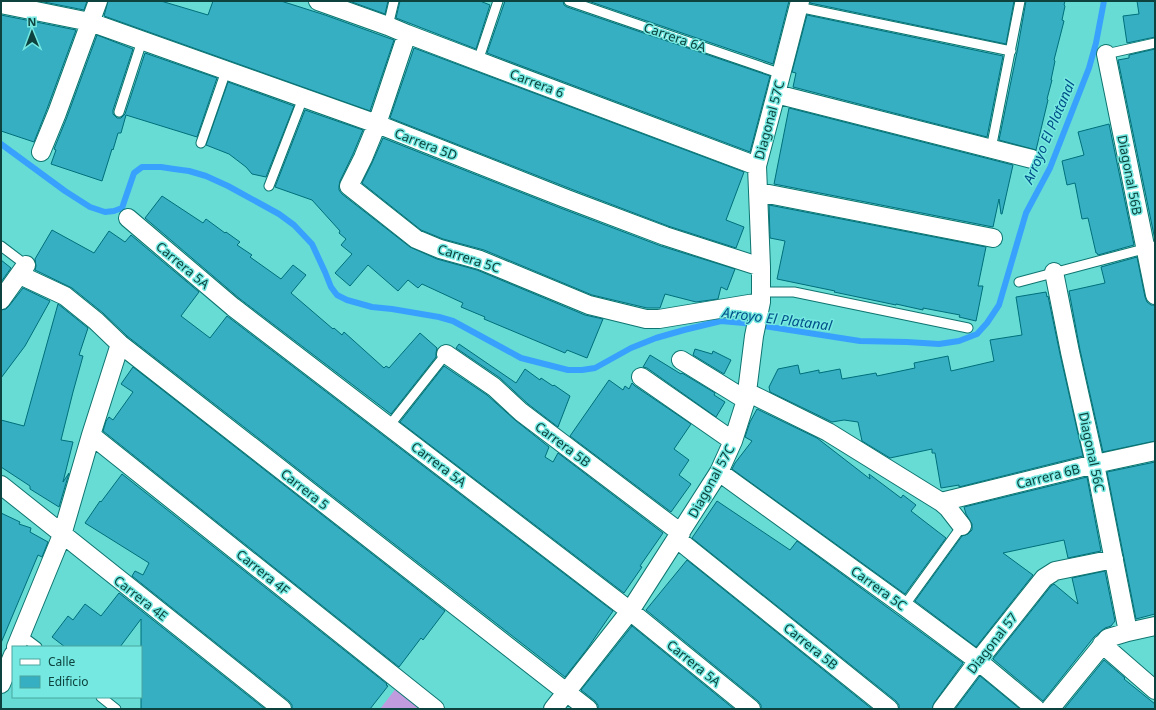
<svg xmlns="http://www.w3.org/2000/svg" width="1156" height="710" viewBox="0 0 1156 710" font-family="'Noto Sans',sans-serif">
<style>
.park{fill:#c09cde}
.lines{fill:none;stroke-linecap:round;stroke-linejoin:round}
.stream{stroke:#38a1fd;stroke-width:6}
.building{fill:#35afc1;stroke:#006e7b}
.service-casing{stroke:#0e7570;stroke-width:11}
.minor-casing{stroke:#0e7570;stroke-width:20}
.service{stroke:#fff;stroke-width:9}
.minor{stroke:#fff;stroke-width:18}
.labels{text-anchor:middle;stroke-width:3;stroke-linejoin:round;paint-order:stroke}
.street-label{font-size:13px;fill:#0d423e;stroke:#75e9e1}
.water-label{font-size:14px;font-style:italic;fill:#004e88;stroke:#75e9e1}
</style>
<rect width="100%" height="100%" fill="#67dcd4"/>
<path class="park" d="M 397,687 L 425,709 L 380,709 Z"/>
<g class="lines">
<path class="stream" d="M 1,144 L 65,191 L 90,207 L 105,212 L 114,211 L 122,208 L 134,173 L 142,167 L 161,167 L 174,169 L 189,171 L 206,176 L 228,186 L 279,214 L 294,225 L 312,244 L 325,272 L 331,287 L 337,295 L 347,300 L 372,307 L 392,309 L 439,317 L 453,321 L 521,358 L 568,370 L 582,370 L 595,368 L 631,348 L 656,338 L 684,330 L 721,321 L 744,323 L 860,341 L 907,342 L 939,344 L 959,341 L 977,334 L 987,323 L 999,305 L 1026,213 L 1050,168 L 1089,68 L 1096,43 L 1104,1"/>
</g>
<path class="building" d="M 39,1 L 87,1 L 84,10 Z
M 108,1 L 161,1 L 208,15 L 213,1 L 281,1 L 325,15 L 394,40 L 370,111 L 104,16 Z
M 349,1 L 388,1 L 385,14 Z
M 400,1 L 480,1 L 490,5 L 476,49 L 396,18 Z
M 505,1 L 563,1 L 564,5 L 567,7 L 770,76 L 750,152 L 487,53 Z
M 588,1 L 789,1 L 773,64 Z
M 810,1 L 1014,1 L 1006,44 L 810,3 Z
M 1026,1 L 1065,1 L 1064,5 L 1065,6 L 1062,20 L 1064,21 L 1054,60 L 1055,61 L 1051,80 L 1052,80 L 1047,99 L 1048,100 L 1036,150 L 999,140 L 1017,52 Z
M 1137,1 L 1155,1 L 1155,37 L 1127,43 L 1123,16 L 1139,14 Z
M 1,15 L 76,30 L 47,109 L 34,142 L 1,131 Z
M 807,15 L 1003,56 L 987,137 L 793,87 L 796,73 L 792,72 Z
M 97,35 L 133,49 L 113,110 L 113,114 L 117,118 L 121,118 L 125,114 L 145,53 L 217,78 L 197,137 L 126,115 L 121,133 L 118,133 L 113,150 L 112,149 L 102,181 L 51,164 L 56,150 L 54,149 L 67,117 Z
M 414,48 L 744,172 L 726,220 L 744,227 L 736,248 L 668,226 L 571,189 L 390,118 Z
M 1155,49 L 1155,240 L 1118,60 L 1129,58 L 1129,55 Z
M 228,82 L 294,106 L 266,177 L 252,174 L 246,167 L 229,154 L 206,145 Z
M 789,108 L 1013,165 L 1002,214 L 1001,214 L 999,199 L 993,227 L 774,184 Z
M 305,110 L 363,130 L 353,154 L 340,181 L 339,186 L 339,190 L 342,194 L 410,247 L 437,259 L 477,270 L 585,315 L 603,319 L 587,358 L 567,350 L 565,353 L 484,319 L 485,317 L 461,307 L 463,303 L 422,284 L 418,288 L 408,280 L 398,291 L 368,265 L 350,286 L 335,273 L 352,254 L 341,245 L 346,239 L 339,233 L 340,231 L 312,200 L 275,187 Z
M 1109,124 L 1134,245 L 1098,255 L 1097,253 L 1096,253 L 1088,218 L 1082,219 L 1075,183 L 1067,185 L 1062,161 L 1084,155 L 1078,132 Z
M 383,138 L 563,209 L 661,246 L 735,269 L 727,290 L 721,287 L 718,299 L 696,302 L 665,294 L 660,308 L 647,308 L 592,295 L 484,250 L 443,239 L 421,230 L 362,183 L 372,163 Z
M 162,196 L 203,223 L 206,219 L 225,233 L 226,232 L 240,242 L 237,245 L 252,255 L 250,257 L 281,279 L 293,265 L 306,275 L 291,293 L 333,329 L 334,328 L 342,335 L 344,332 L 384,368 L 386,366 L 389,368 L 420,333 L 437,348 L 436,353 L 436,357 L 391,414 L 240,299 L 145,218 Z
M 769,205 L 986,247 L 978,286 L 983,286 L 976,321 L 959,317 L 960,315 L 923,308 L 923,310 L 896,304 L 896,305 L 834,292 L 835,291 L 777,279 L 785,241 L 770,238 Z
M 52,230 L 94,253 L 109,231 L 125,242 L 131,235 L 199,292 L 181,316 L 210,338 L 227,316 L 613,611 L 587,649 L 565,677 L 127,336 L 103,313 L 72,288 L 35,270 L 36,266 L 35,259 Z
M 1137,257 L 1145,297 L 1147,302 L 1151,305 L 1155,305 L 1155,441 L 1103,452 L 1080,350 L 1069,291 L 1105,283 L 1101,267 Z
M 1,260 L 11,268 L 1,282 Z
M 23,288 L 50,301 L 25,346 L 1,378 L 1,310 L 6,309 L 9,306 Z
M 1046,292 L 1047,297 L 1048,296 L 1060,354 L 1083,456 L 959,487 L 959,485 L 941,488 L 935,453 L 932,453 L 932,449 L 890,458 L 862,441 L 858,422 L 844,420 L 832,422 L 770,392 L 769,387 L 778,369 L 798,365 L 800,374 L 819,370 L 819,373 L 840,369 L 842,379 L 876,373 L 877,376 L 915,368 L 914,363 L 948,356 L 951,371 L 994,361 L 990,340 L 1022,335 L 1016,297 Z
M 58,304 L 88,328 L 79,355 L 83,356 L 73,392 L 61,440 L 73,442 L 63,482 L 69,473 L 59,507 L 30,489 L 30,486 L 1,467 L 1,420 L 24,426 Z
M 459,344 L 516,383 L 525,369 L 540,380 L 541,378 L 553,386 L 554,385 L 570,396 L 558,427 L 528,404 L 500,378 L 456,348 Z
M 695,349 L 712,354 L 713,351 L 731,360 L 724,374 L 693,355 Z
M 650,355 L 681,374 L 682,373 L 715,393 L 714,395 L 725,402 L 716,417 L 647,368 L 643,367 Z
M 444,366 L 487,395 L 515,420 L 549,447 L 545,457 L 553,462 L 558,453 L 663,533 L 640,566 L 642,567 L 624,593 L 400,422 Z
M 133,367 L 445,611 L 423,640 L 421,638 L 399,667 L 103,431 L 106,421 L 109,417 L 113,420 L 133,392 L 121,384 Z
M 609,380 L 623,390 L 625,386 L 629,389 L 632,383 L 635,386 L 691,424 L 674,449 L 689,460 L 679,475 L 691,484 L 671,512 L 570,436 Z
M 757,409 L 817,438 L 870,479 L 869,474 L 901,498 L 903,495 L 916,505 L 911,511 L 946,538 L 905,594 L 732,469 L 735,463 L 752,441 L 745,437 L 750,422 Z
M 1155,462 L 1155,614 L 1136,619 L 1107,472 Z
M 122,474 L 387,684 L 386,685 L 388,686 L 370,709 L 292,709 L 292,705 L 289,701 L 132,576 L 135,571 L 143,575 L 149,563 L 85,523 L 100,501 L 101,502 Z
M 1087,477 L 1101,551 L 1068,558 L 1064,540 L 1003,553 L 1033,575 L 976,647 L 915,601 L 962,536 L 968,534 L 972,530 L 972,524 L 966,514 L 964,507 Z
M 717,501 L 790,550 L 797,541 L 963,663 L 934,703 L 932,709 L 899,709 L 899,705 L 896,701 L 692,538 Z
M 1,513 L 20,522 L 19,524 L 31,528 L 30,532 L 48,542 L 42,557 L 38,555 L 1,643 Z
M 687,560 L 872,709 L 761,709 L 761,705 L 758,701 L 646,610 Z
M 1105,571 L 1115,621 L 1111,626 L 1105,628 L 1094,637 L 1043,701 L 993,659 L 1051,586 L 1054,584 L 1078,604 L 1072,578 Z
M 119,593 L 265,709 L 141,709 L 141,619 L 120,647 L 65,647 L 52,637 L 68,616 L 73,620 L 85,604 L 101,616 Z
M 632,626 L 734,709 L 598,709 L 598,705 L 595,701 L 581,690 Z
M 1104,660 L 1125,678 L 1124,679 L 1155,704 L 1155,709 L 1064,709 Z
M 980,676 L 1020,709 L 955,709 Z"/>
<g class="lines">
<defs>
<path id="service" d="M 569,1 L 782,74
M 798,7 L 1011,51
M 388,26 L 394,1
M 1106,54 L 1155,43
M 478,61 L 498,1
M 119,112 L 142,41
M 201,143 L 226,71
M 991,149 L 1020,1
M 269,186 L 303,98
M 1,246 L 26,265
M 1019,282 L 1155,246
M 761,292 L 794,292 L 968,328
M 389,426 L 446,354
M 904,606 L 962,526
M 21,635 L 37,647
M 101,697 L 116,709"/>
<path id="minor" d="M 318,1 L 388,26 L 407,34 L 478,61 L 757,166
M 1,4 L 90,22 L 377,124 L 567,199 L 665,236 L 761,267
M 407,34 L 377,124 L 363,158 L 349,186 L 416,239 L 440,249 L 480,260 L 589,305 L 646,319 L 659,319 L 761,302
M 1106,54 L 1155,295
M 776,94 L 1032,159
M 41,152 L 57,113 L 98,1
M 758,192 L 993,238
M 128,218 L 233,307 L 630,611 L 751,709
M 1054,272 L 1070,352 L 1095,464 L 1128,632
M 20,275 L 65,296 L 96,321 L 120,344 L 588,709
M 1,300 L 26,265
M 446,354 L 494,387 L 521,412 L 681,533
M 681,360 L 746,400
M 641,377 L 733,441
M 747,392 L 828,432 L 941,502 L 948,508 L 962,526
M 91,435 L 435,709
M 719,472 L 904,606 L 978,661 L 1036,709
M 1,485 L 282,709
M 941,502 L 1095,464 L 1155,451
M 677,539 L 889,709
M 1102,644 L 1155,690
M 16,647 L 62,535 L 91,435 L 120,344
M 1,684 L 13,655
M 553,709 L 630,611 L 719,472 L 733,441 L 746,400 L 754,336 L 761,302 L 761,267 L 757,166 L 776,94 L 800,1
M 942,709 L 978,661 L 1044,578 L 1055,571 L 1114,559
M 1050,709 L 1108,638 L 1128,632 L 1155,626"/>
</defs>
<use href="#service" class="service-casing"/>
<use href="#minor" class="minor-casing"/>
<use href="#service" class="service"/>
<use href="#minor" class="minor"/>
</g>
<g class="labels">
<g class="street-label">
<text transform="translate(675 37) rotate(19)" y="5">Carrera 6A</text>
<text transform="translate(537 83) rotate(21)" y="5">Carrera 6</text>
<text transform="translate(769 120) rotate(-75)" y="5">Diagonal 57C</text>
<text transform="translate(426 144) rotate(21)" y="5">Carrera 5D</text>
<text transform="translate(1130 175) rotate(79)" y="5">Diagonal 56B</text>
<text transform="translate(469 258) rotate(18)" y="5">Carrera 5C</text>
<text transform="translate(183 265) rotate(40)" y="5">Carrera 5A</text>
<text transform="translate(563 444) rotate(37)" y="5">Carrera 5B</text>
<text transform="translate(1092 452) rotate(78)" y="5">Diagonal 56C</text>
<text transform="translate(439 464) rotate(37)" y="5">Carrera 5A</text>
<text transform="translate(1048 476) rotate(-14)" y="5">Carrera 6B</text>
<text transform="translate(711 481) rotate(-61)" y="5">Diagonal 57C</text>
<text transform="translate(305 489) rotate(38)" y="5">Carrera 5</text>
<text transform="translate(263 572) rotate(39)" y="5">Carrera 4F</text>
<text transform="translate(879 588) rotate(36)" y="5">Carrera 5C</text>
<text transform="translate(141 598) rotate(38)" y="5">Carrera 4E</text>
<text transform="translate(992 643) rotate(-52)" y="5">Diagonal 57</text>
<text transform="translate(811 646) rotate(39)" y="5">Carrera 5B</text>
<text transform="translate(694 663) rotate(39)" y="5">Carrera 5A</text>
</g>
<g class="water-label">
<text transform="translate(1049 132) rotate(-67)" y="5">Arroyo El Platanal</text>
<text transform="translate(777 319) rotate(7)" y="5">Arroyo El Platanal</text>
</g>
</g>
<rect width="1156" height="710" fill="none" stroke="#0d423e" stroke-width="4"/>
<rect x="12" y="646" width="130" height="52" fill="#75e9e1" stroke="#4ba6a0"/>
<rect x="20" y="659" width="20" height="6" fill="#ffffff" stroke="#4ba6a0"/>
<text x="48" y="666" font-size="12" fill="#0d423e">Calle</text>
<rect x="20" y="676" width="20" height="12" fill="#35afc1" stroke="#4ba6a0"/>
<text x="48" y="686" font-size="12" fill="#0d423e">Edificio</text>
<g transform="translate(32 32) rotate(359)" stroke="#75e9e1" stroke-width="3" paint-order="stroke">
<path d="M0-3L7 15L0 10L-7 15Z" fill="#0d423e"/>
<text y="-6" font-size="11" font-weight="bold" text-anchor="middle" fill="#0d423e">N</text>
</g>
</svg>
